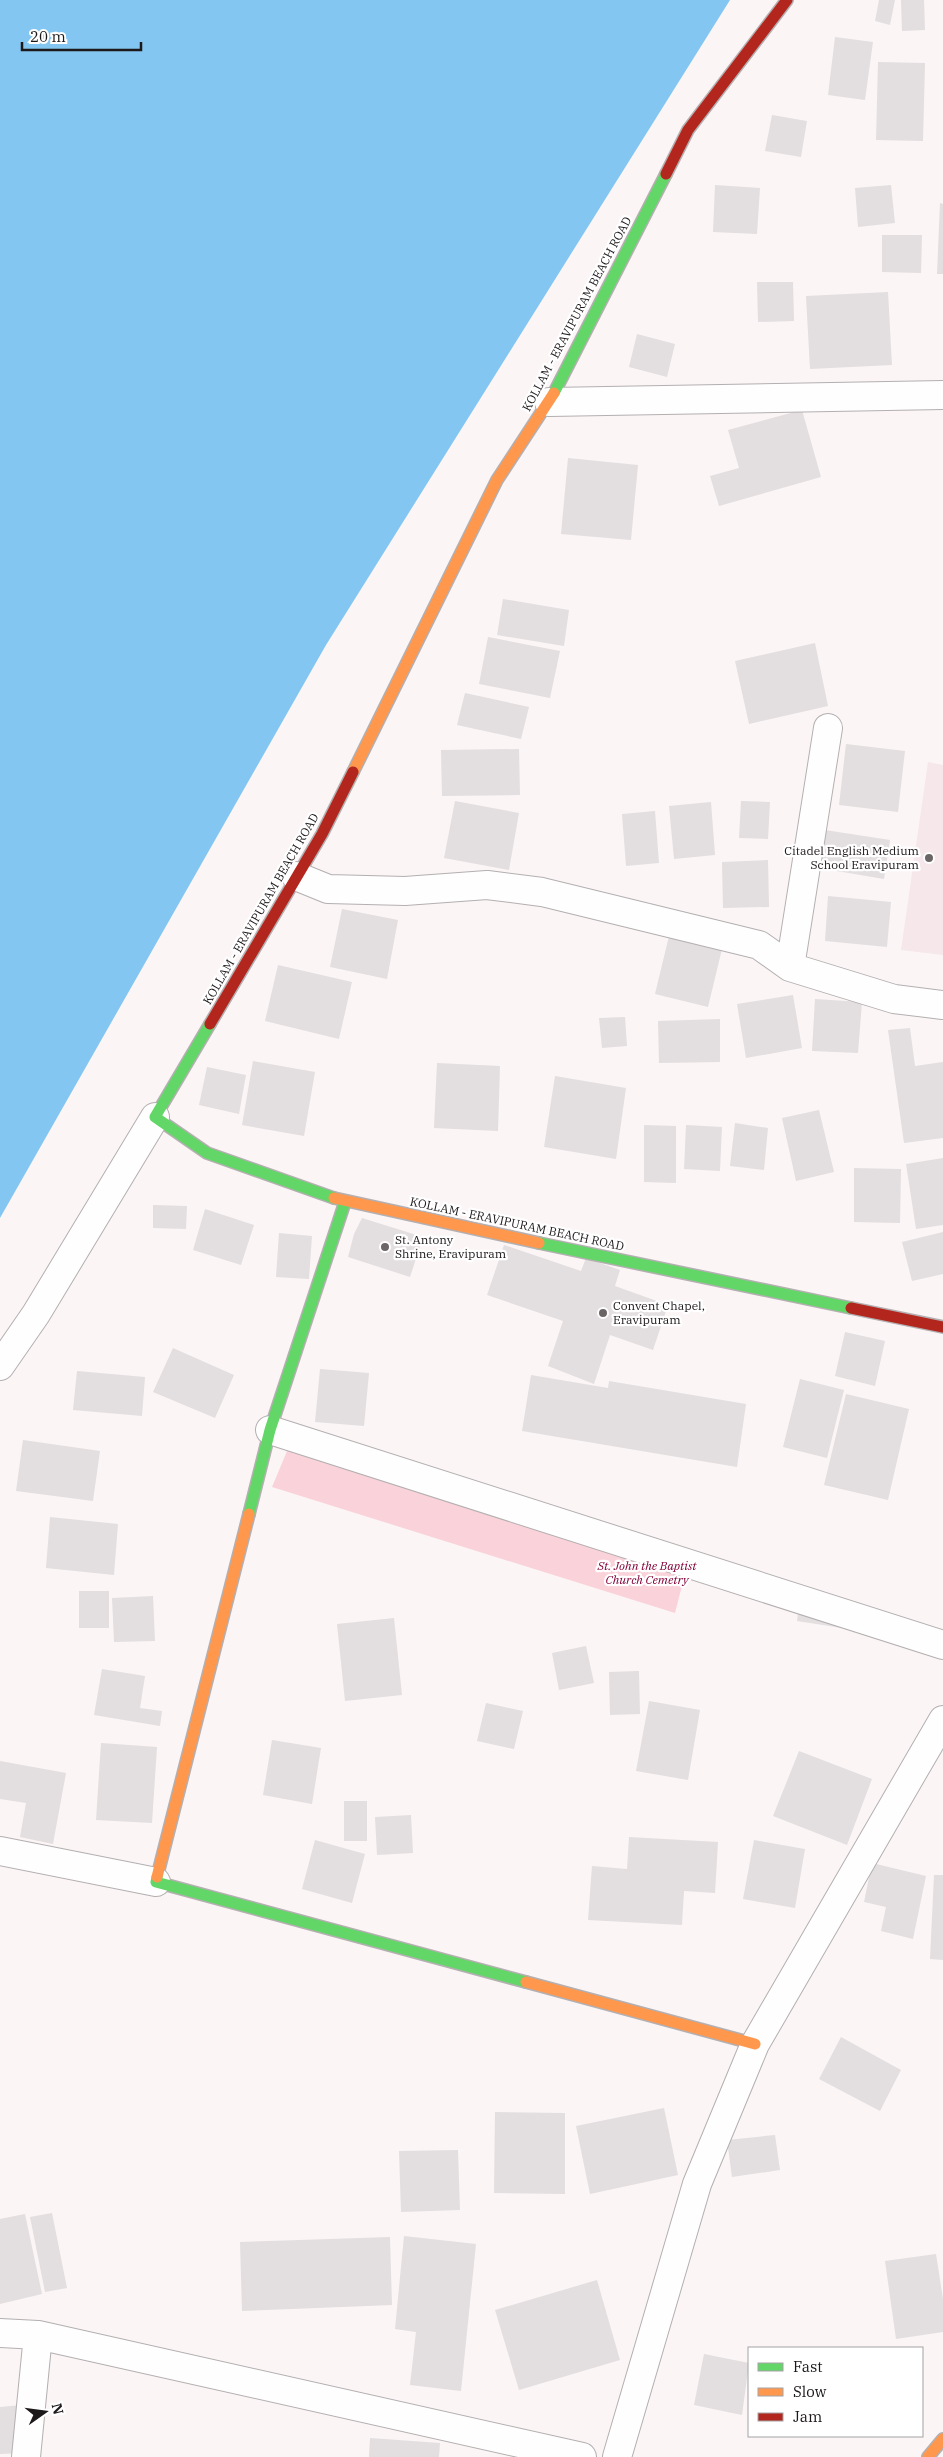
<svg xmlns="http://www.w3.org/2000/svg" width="943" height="2457" viewBox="0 0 943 2457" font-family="'IBM Plex Serif',serif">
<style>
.built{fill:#f5e7ea}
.green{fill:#fad2da}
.water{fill:#83c6f1}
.building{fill:#e3dedf}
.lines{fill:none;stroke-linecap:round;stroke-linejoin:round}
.street-casing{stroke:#b4afb0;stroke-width:30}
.fast-casing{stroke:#b4afb0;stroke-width:14}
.slow-casing{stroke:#b4afb0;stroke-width:14}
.jam-casing{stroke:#b4afb0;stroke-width:14}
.street{stroke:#fefefe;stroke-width:28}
.fast{stroke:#63d668;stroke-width:11}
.slow{stroke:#ff974d;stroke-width:11}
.jam{stroke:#b3261e;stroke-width:11}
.poi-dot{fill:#6b6566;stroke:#fff;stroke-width:2}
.labels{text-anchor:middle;stroke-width:4.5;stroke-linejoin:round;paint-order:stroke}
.street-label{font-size:12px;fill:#1d1819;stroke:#fff}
.poi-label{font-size:12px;fill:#1d1819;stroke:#fff;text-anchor:start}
.park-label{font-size:12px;font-style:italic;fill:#820038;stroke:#fff}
</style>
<rect width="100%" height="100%" fill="#fbf5f6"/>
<path class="built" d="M 928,762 L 943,765 L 943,955 L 901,950 Z"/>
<path class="green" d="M 295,1432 L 690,1554 L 675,1613 L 272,1487 Z"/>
<path class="water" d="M 0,0 L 730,0 L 326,645 L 0,1218 Z"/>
<path class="building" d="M 879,0 L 895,0 L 890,25 L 875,21 Z
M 901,0 L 924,0 L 925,30 L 902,31 Z
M 835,37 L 873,42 L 865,100 L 828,95 Z
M 878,62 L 925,63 L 923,141 L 876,140 Z
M 772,115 L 807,121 L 801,157 L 765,151 Z
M 715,185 L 760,188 L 757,234 L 713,232 Z
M 891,185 L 895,223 L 858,227 L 855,188 Z
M 940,203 L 943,204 L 943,274 L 937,274 Z
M 882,235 L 922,235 L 921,273 L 882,272 Z
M 757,282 L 793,282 L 794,321 L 758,322 Z
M 888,292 L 892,365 L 810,369 L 806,296 Z
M 637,334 L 675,344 L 667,377 L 629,367 Z
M 802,410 L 821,477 L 719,506 L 710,476 L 739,468 L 728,430 Z
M 568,458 L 638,465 L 631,540 L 561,534 Z
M 503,599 L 569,610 L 564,646 L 497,635 Z
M 488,637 L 560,651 L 550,698 L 479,684 Z
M 815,643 L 828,706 L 749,724 L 735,661 Z
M 465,693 L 529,707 L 521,739 L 457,725 Z
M 846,744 L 905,751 L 898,812 L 839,805 Z
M 519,749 L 520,795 L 442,796 L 441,750 Z
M 455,801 L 519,813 L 509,870 L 444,858 Z
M 741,801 L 770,802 L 768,839 L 739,838 Z
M 711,802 L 715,855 L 674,859 L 669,806 Z
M 655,811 L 659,863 L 626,866 L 622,814 Z
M 825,830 L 890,840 L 884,879 L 819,868 Z
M 768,860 L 769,907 L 723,908 L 722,862 Z
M 828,896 L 891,902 L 887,947 L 825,941 Z
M 342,909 L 398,920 L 387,979 L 330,967 Z
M 669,936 L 722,949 L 708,1007 L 655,994 Z
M 278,965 L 352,982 L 339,1039 L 265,1021 Z
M 793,995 L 802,1048 L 746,1058 L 737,1004 Z
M 815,999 L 862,1002 L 858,1053 L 812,1051 Z
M 625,1017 L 627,1046 L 602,1048 L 599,1018 Z
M 720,1019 L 720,1062 L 659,1063 L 658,1021 Z
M 910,1028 L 915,1066 L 943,1062 L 943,1138 L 904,1143 L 888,1030 Z
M 253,1061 L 315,1072 L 304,1136 L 242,1125 Z
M 437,1063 L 500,1066 L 498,1131 L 434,1128 Z
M 207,1067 L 246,1075 L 239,1114 L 199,1105 Z
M 555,1076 L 626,1088 L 616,1159 L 544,1147 Z
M 819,1110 L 834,1172 L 796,1181 L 782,1118 Z
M 735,1123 L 768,1128 L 764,1170 L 730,1166 Z
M 644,1125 L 676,1126 L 676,1183 L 644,1182 Z
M 686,1125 L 722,1127 L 720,1171 L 684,1169 Z
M 943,1158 L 943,1225 L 916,1229 L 906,1164 Z
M 854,1168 L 901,1169 L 900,1223 L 854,1222 Z
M 153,1205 L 187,1206 L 186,1229 L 153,1228 Z
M 205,1209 L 254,1225 L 241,1265 L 193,1250 Z
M 362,1218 L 423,1237 L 410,1277 L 348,1257 L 354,1234 Z
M 943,1232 L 943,1274 L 912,1281 L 902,1242 Z
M 279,1233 L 312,1236 L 309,1279 L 276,1277 Z
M 504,1245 L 581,1271 L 586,1258 L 620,1270 L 615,1286 L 668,1305 L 653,1350 L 610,1335 L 594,1384 L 548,1366 L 563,1321 L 487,1295 Z
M 845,1332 L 885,1341 L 875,1386 L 835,1376 Z
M 173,1348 L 234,1375 L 215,1418 L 153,1392 Z
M 320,1369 L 369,1373 L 364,1426 L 315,1422 Z
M 77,1371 L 145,1377 L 142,1416 L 73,1410 Z
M 531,1375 L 608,1388 L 609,1381 L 746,1404 L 737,1467 L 522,1431 Z
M 800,1379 L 844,1390 L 827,1458 L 783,1447 Z
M 846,1394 L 909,1409 L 888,1500 L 824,1485 Z
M 23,1440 L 100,1451 L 93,1501 L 16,1491 Z
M 50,1517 L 118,1524 L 114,1575 L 46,1568 Z
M 79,1591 L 109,1591 L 109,1628 L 79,1628 Z
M 153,1596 L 155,1641 L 114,1642 L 112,1598 Z
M 800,1597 L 846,1603 L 842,1628 L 797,1621 Z
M 394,1618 L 402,1695 L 345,1701 L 337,1624 Z
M 586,1646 L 594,1683 L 559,1690 L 552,1653 Z
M 102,1669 L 145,1676 L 140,1708 L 162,1711 L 160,1726 L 94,1715 Z
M 639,1671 L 640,1714 L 610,1715 L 609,1672 Z
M 649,1701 L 700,1710 L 688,1780 L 636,1771 Z
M 486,1703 L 523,1711 L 514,1749 L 477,1741 Z
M 272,1740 L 321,1748 L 312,1804 L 263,1795 Z
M 101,1743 L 157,1747 L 152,1823 L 96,1820 Z
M 799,1751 L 872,1779 L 847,1845 L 773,1816 Z
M 0,1761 L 66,1773 L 53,1844 L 20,1837 L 26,1803 L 0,1799 Z
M 344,1801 L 367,1801 L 367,1841 L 344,1841 Z
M 411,1815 L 413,1853 L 377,1855 L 375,1817 Z
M 629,1837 L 718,1842 L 715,1893 L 684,1891 L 682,1925 L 588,1920 L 592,1866 L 627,1869 Z
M 315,1840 L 365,1854 L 352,1903 L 302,1889 Z
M 754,1840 L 805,1849 L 795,1908 L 743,1899 Z
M 872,1863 L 926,1876 L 913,1939 L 881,1931 L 886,1907 L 864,1902 Z
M 934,1875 L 943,1875 L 943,1960 L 930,1959 Z
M 841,2037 L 901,2070 L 880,2111 L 819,2079 Z
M 664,2108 L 678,2175 L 590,2194 L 576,2126 Z
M 495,2112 L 565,2113 L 565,2194 L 494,2193 Z
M 775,2135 L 780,2170 L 732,2177 L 727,2140 Z
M 458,2150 L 460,2210 L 401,2212 L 399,2151 Z
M 52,2213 L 67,2288 L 45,2292 L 30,2217 Z
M 25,2214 L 42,2294 L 0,2304 L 0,2219 Z
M 404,2236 L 476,2244 L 461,2391 L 410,2385 L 416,2332 L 395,2329 Z
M 390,2237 L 392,2305 L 242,2311 L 240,2242 Z
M 936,2254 L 943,2299 L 943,2332 L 896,2339 L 885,2261 Z
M 597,2280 L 620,2360 L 519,2390 L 495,2310 Z
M 704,2354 L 749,2363 L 742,2415 L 694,2405 Z
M 21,2405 L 24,2453 L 0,2454 L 0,2407 Z
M 370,2438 L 440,2443 L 439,2457 L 369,2457 Z"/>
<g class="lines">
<defs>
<path id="street" d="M 549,402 L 943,395
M 296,876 L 328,889 L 405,891 L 487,885 L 542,892 L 759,945 L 790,967 L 894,999 L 943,1005
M 790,967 L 828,728
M 0,1366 L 36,1314 L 155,1117
M 270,1430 L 943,1645
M 0,1851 L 156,1882
M 0,2333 L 38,2335
M 26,2457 L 38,2335 L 582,2457
M 617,2457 L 697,2184 L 755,2044 L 943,1720"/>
<path id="fast" d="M 554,393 L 666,174
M 210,1024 L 155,1117 L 207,1153 L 334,1198
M 539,1243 L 851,1308
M 249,1514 L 270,1430 L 345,1202
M 157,1877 L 156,1882 L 526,1982"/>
<path id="slow" d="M 353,772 L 497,480 L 554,393
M 334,1198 L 539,1243
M 157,1877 L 249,1514
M 526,1982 L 755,2044
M 928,2457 L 943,2439"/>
<path id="jam" d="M 666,174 L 688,130 L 787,0
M 210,1024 L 322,834 L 353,772
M 851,1308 L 943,1327"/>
</defs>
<use href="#street" class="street-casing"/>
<use href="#fast" class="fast-casing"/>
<use href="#slow" class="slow-casing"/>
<use href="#jam" class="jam-casing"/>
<use href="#street" class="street"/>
<use href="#fast" class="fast"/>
<use href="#slow" class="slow"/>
<use href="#jam" class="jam"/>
</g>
<g class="poi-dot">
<circle cx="929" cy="858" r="5"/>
<circle cx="385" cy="1247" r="5"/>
<circle cx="603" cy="1313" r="5"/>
</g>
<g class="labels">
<g class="street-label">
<text transform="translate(577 314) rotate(-62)" y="4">KOLLAM - ERAVIPURAM BEACH ROAD</text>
<text transform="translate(261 909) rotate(-60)" y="4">KOLLAM - ERAVIPURAM BEACH ROAD</text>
<text transform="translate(517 1224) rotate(12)" y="4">KOLLAM - ERAVIPURAM BEACH ROAD</text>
</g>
<g class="poi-label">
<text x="919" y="855" text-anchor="end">Citadel English Medium<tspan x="919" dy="14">School Eravipuram</tspan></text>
<text x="395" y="1244">St. Antony<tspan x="395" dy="14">Shrine, Eravipuram</tspan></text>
<text x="613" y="1310">Convent Chapel,<tspan x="613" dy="14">Eravipuram</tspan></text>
</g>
<g class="park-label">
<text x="647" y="1570">St. John the Baptist<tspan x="647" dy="14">Church Cemetry</tspan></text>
</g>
</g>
<rect x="748" y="2347" width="175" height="90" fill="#ffffff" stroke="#a5a3a3"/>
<rect x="758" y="2363" width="25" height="8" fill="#63d668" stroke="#a5a3a3"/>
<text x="793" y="2372" font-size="15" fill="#1d1819">Fast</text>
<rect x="758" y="2388" width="25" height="8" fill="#ff974d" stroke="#a5a3a3"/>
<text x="793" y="2397" font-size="15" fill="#1d1819">Slow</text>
<rect x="758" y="2413" width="25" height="8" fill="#b3261e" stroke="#a5a3a3"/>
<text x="793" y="2422" font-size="15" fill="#1d1819">Jam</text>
<g transform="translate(45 2412) rotate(76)" stroke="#ffffff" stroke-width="4" paint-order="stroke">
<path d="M0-4L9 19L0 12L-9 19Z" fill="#1d1819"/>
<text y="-8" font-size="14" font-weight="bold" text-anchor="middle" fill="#1d1819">N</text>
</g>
<path d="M22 42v8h119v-8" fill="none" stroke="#1d1819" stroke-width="2.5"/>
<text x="30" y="42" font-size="15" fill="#1d1819" stroke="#ffffff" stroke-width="4" paint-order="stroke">20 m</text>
</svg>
